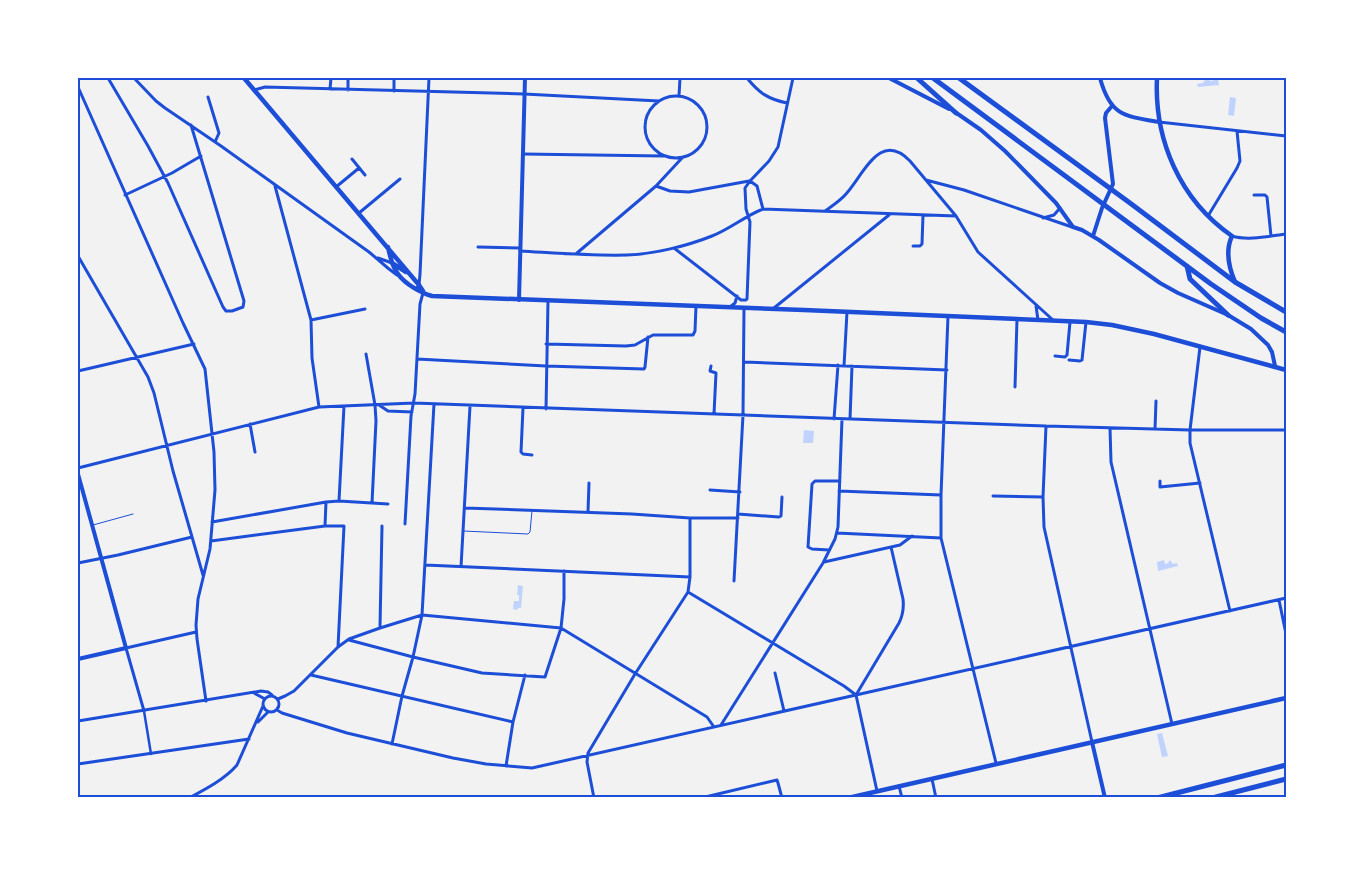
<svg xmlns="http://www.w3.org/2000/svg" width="1364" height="875" viewBox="0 0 1364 875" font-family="Roboto,sans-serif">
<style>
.water{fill:#bfd3fe}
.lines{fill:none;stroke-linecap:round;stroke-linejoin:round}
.service{stroke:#1d4ed8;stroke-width:1}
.pedestrian{stroke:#1d4ed8;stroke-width:2.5}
.minor{stroke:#1d4ed8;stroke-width:3}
.tertiary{stroke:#1d4ed8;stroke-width:4}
.secondary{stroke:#1d4ed8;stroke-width:4.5}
.primary{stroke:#1d4ed8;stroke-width:5}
.trunk{stroke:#1d4ed8;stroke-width:5}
.neatline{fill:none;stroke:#1d4ed8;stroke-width:2}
</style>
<rect width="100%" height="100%" fill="#f2f2f2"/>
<path class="water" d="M 1207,79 L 1211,81 L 1218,79 L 1219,85 L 1198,87 L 1197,84 L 1203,83 L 1204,81 Z
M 1230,97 L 1236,98 L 1234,116 L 1228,115 Z
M 804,430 L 814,431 L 813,443 L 803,443 Z
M 1164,560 L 1165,564 L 1168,563 L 1170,560 L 1173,564 L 1177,563 L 1178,566 L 1158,571 L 1157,562 Z
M 518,585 L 523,586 L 521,608 L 518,608 L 517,610 L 513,609 L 514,601 L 519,601 L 519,595 L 517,595 Z
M 1162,733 L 1168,756 L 1162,757 L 1157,734 Z"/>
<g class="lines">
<path class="service" d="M 93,525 L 133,514
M 463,531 L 528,534 L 530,532 L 532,511"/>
<path class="pedestrian" d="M 144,711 L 151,754"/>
<path class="minor" d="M 108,78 L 148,146 L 168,183 L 223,307 L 226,311 L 232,311 L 243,307 L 244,301 L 191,125
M 134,78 L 156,101 L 165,108 L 221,146 L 369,252 L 389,269 L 397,275
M 747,78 C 759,93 768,99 787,103
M 78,87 L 183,323 L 205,369 L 214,452 L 215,490 L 210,549 L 198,599 L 196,625 L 197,639 L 206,701
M 330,89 L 331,78
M 254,90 L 265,87 L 524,94 L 659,101
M 348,90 L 348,78
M 394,91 L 394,78
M645 127a31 31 0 1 1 62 0a31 31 0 1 1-62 0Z
M 679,96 L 680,78
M 208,97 L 219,133 L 215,142
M 1159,122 L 1286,136
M 523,154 L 663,156
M 352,159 L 365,175
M 926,180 L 964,190 L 1072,227
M 750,181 L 757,186 L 763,209
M 275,186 L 311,320 L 312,358 L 319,407
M 656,186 L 670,191 L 689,192 L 749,181
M 336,187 L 359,168
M 125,195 L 172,173 L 201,156
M 1254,195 L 1265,195 L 1267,197 L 1271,236
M 825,211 C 832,206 840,201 846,194 C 864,174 880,130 910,161 L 956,216 L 978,252 L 1053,320
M 359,213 L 400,179
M 1208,216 L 1237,168 L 1240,161 L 1237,131
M 1043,218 L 1054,215 L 1060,208
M 1232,236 C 1248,241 1270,236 1286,234
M 913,246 L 920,246 L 922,244 L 923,215
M 478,247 L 520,248
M 674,248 L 741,300 L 746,300 L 747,299 L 750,222 L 746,209 L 745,188 L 750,181 L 769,161 L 778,147 L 793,78
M 520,251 C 556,253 591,256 627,255 C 654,254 687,246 712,236 C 730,229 745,216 763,209 L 956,216
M 577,253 L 656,186 L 682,158
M 78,256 L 148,377 L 154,393 L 173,471 L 203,575
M 378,258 L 392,263
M 416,289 L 419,285 L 420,274 L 429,78
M 1036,306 L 1038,320
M 730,307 L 735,303 L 737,296
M 774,308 L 889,215
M 948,316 L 941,495 L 941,538 L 996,763
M 311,320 L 365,309
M 546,344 L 626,346 L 635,345 L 653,335 L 693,335 L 695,331 L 696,306
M 1200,347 L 1190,430 L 1190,443 L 1230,611
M 366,354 L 375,405 L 376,421 L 372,503
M 1055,356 L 1065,357 L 1067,355 L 1070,322
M 417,359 L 546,366 L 644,369 L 645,367 L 648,337
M 1069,360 L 1080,361 L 1082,360 L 1086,322
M 744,362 L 947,370
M 711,366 L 710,371 L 716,373 L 714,414
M 844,366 L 847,312
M 78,371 L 194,344
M 1015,387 L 1017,319
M 379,405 L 388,411 L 412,412
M 523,408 L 521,452 L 523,454 L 532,455
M 546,409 L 548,301
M 834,419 L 838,365
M 850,419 L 852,366
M 250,424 L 255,452
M 1046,426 L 1043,497 L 1044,527 L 1092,742
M 1110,428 L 1111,462 L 1172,724
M 1155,429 L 1156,401
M 78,468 L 319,407 L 414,403 L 1046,426 L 1190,430 L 1286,430
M 1160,481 L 1160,487 L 1200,483
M 710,490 L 740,492
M 839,491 L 941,495
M 993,496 L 1043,497
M 339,501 L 344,406
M 465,508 L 632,514 L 690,518 L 738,518
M 588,512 L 589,483
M 738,514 L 779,517 L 781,516 L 782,497
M 212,522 L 326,502 L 339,501 L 388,504
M 405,524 L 411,416 L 415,394 L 420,304 L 423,293
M 325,526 L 326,502
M 837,533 L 941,538
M 211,541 L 325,526 L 344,526 L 338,647
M 829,550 L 812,549 L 808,547 L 812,484 L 815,481 L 840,481
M 824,562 L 900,545 L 912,536
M 78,563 L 118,555 L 192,537
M 425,565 L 690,577
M 461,567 L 470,406
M 734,581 L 743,415 L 744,308
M 688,592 L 844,686 L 856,695
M 1279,600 L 1286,634
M 380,627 L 382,526
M 349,640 L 413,657 L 482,673 L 545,677 L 561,628 L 564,599 L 564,571
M 775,673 L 784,711
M 311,675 L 513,722
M 254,693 L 265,699
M263 704a8 8 0 1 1 16 0a8 8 0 1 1-16 0Z
M 278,699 L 285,696 L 294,691 L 338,647 L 349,639 L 380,628 L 422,615 L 561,628 L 707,717 L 714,727
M 277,710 L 282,713 L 347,733 L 453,758 L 486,764 L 532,768 L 1286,598
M 144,711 L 126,648 L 196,632
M 78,721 L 261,691 L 268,692 L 272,695
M 258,722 L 268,712
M 721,725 L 823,563 L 835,539 L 838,527 L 842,419
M 392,744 L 402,696 L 413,657 L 422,615 L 434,404
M 78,764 L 249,739
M 506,766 L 513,722 L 525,675
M 932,779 L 936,798
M 899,786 L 902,798
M 877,791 L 856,695 L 899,623 C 903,615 904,608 903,599 L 891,547
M 189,798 C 206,789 225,779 237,765 L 263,706
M 594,798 L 587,762 L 588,753 L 635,674 L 688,592 L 690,577 L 690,518
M 701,798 L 777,780 L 778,783 L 782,798"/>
<path class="tertiary" d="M 889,78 L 949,109
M 1100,78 C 1110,115 1123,116 1159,122
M 955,112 L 981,130 L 1005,151 L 1056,203 L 1073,227 L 1082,230 L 1099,240 L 1160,283 L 1178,293 L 1228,315 L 1251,329 L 1268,345 L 1272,352 L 1275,366
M 1093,236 L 1102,208 L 1113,184 L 1105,118 L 1106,113 L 1112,106
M 519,300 L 525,78
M 78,474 L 126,648 L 78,659
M 1092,742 L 1105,798"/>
<path class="secondary" d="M 244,78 L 419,285 L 423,291
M 1157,78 C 1154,140 1180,200 1232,236 C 1225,251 1229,268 1235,282
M 388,247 C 390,256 392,267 398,274 C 405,284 421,293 432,296 L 804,310 L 1086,322 L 1112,325 L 1154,334 L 1286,370
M 392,263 L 406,272
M 848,798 L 1286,698"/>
<path class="primary" d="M 1157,798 L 1286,765
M 1212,798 L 1286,779"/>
<path class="trunk" d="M 917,78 L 956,113
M 933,78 L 1211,284 L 1261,318 L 1286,332
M 959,78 L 1130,203 L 1235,282 L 1286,312
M 1187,266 L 1190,279 L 1228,315"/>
</g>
<rect width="1364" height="875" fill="none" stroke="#ffffff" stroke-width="158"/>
<rect x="79" y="79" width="1206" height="717" class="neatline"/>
</svg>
